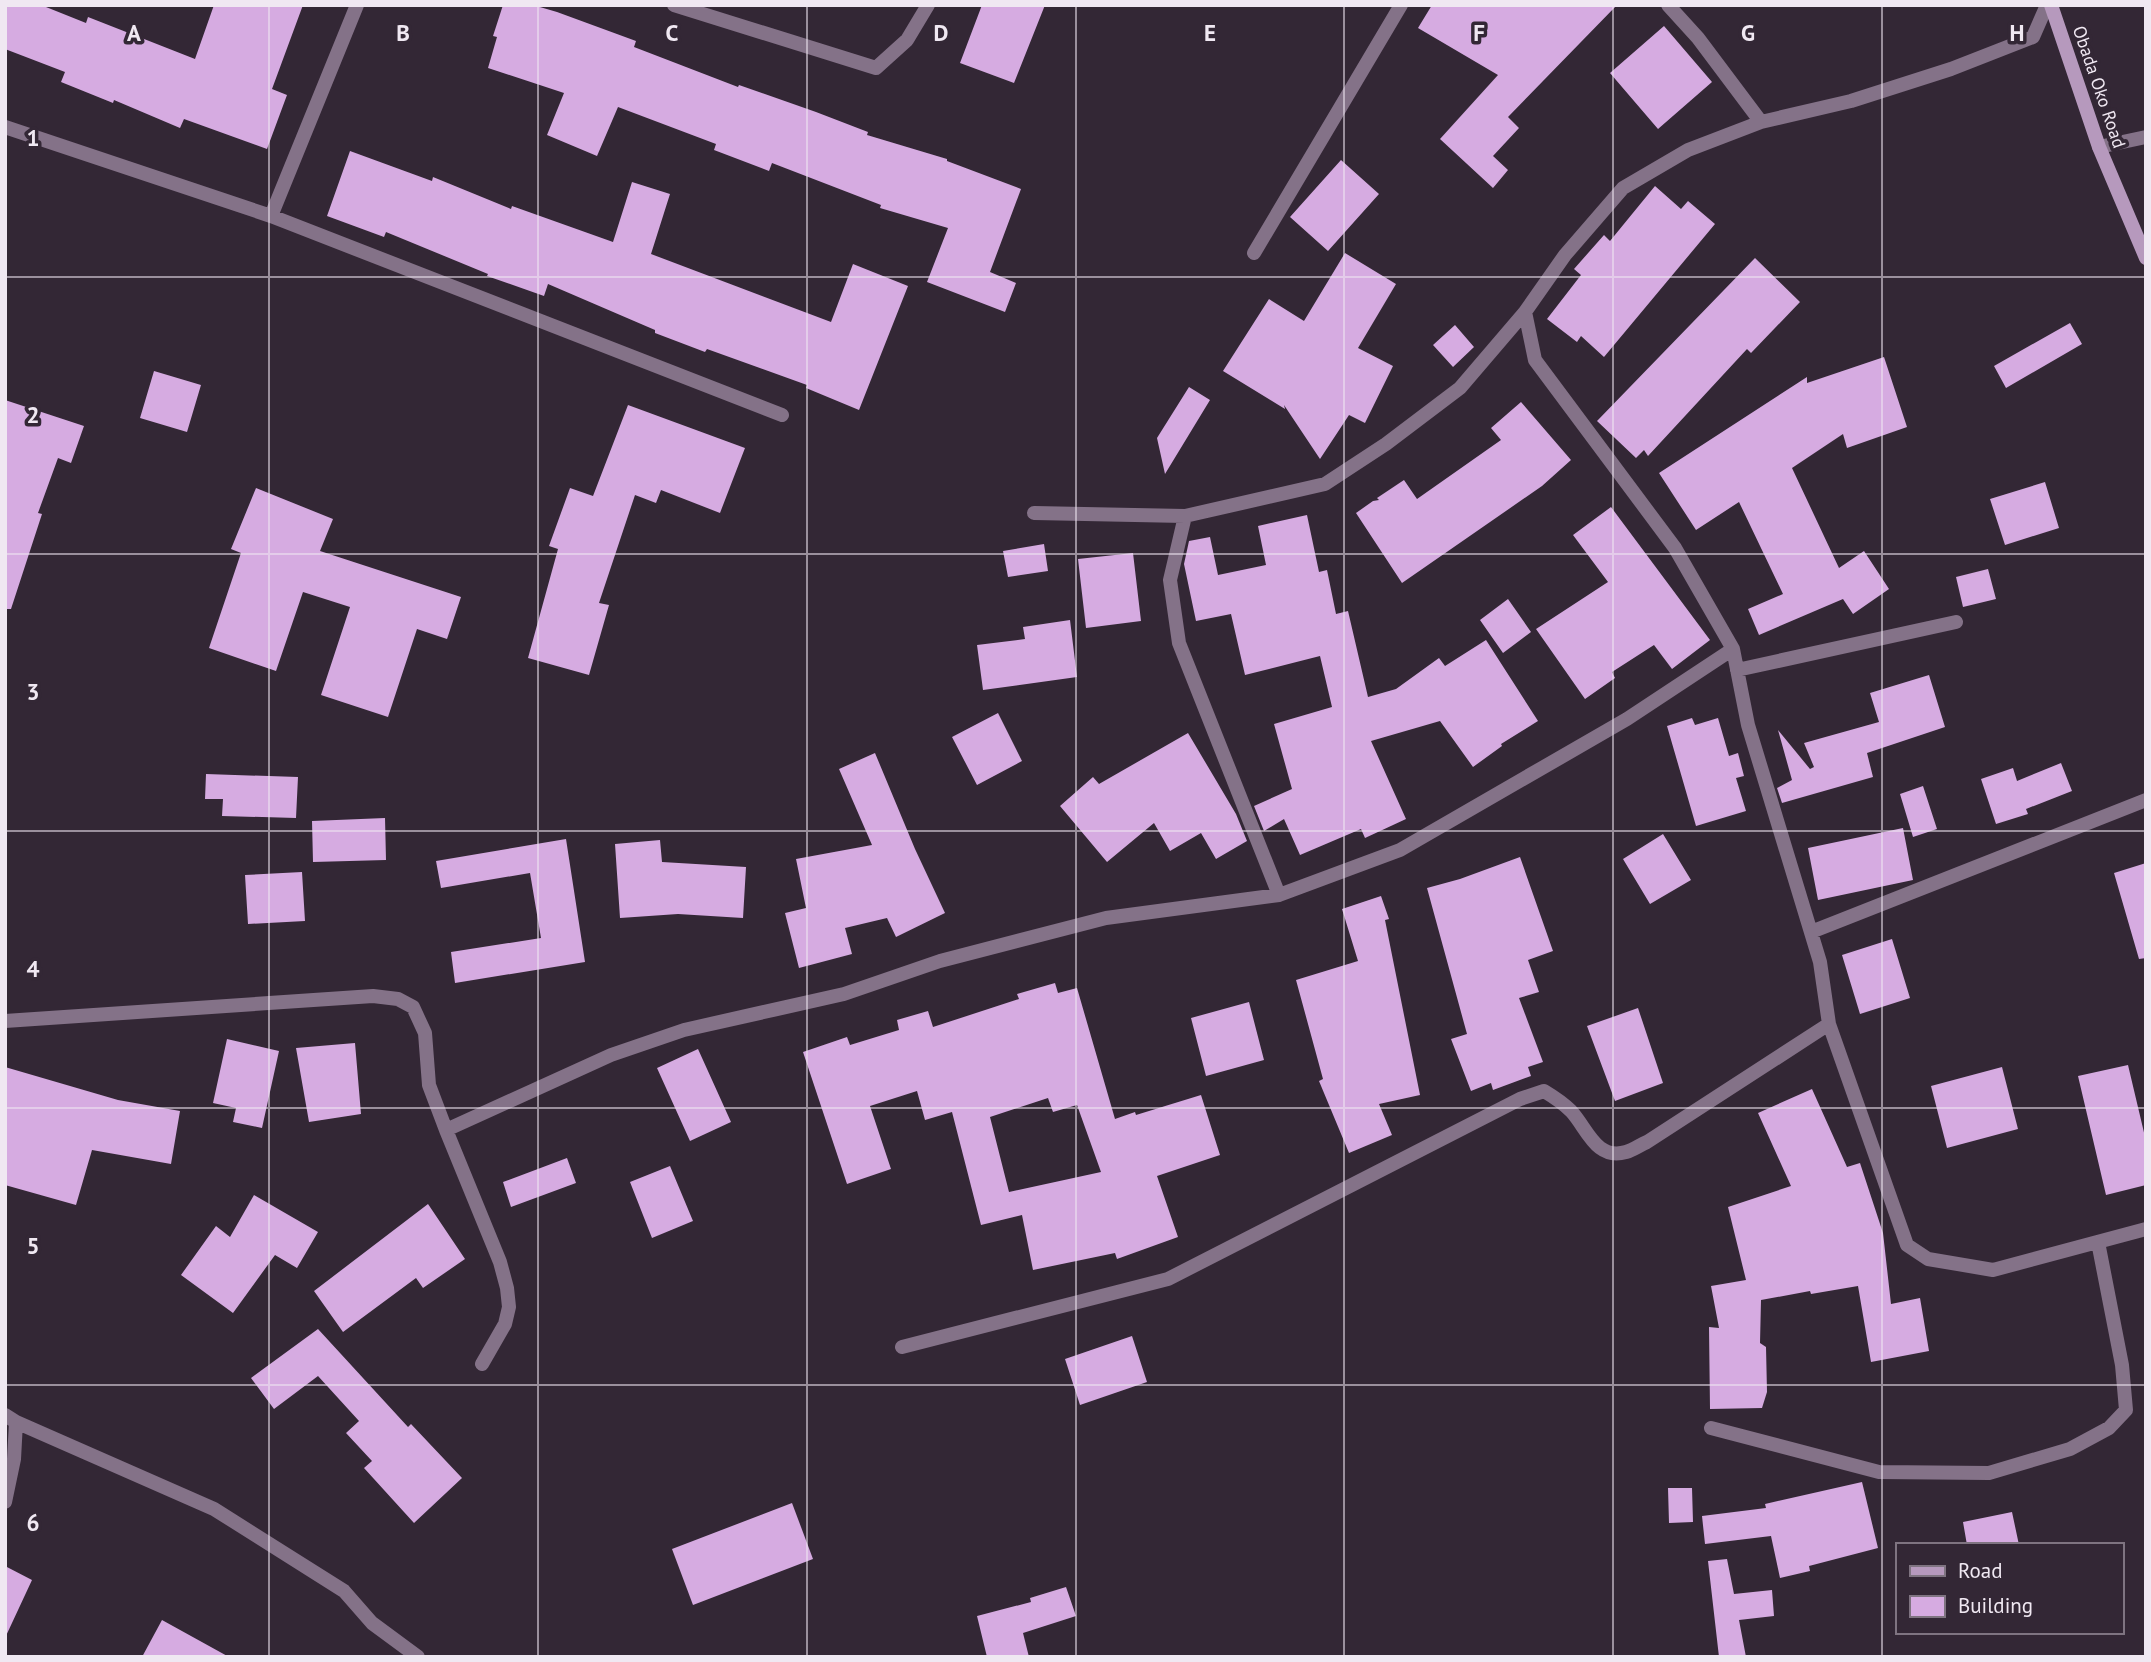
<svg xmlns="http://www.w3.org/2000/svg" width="2151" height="1662" viewBox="0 0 2151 1662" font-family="'PT Sans',sans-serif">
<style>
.building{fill:#d6abe1;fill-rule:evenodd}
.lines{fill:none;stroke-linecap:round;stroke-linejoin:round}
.minor{stroke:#847288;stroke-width:14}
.secondary{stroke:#b699bd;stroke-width:14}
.grid{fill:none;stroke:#f0e8f2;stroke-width:2;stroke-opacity:0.55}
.labels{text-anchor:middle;stroke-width:7;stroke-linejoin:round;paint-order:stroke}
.street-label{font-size:18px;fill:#f0e8f2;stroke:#332735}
.grid-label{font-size:23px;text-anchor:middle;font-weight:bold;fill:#f0e8f2;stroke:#332735;stroke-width:7;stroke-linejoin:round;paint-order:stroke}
</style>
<rect width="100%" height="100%" fill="#332735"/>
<path class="building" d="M 5,5 L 41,5 L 86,23 L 88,17 L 195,59 L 214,5 L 303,5 L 272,89 L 287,95 L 267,149 L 184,119 L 180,128 L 114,100 L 113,103 L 61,82 L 65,72 L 5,49 Z
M 503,5 L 533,5 L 557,12 L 636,41 L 634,47 L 738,87 L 739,85 L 816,112 L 868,132 L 867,135 L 947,159 L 947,161 L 1021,189 L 990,272 L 1016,283 L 1005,312 L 927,282 L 948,228 L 880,208 L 881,205 L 772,163 L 769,171 L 714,150 L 716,144 L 618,107 L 597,156 L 547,135 L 564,93 L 488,68 L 497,37 L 493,36 Z
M 982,5 L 1045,5 L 1014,83 L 960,63 Z
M 1432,5 L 1617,5 L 1508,117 L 1519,128 L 1493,156 L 1508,170 L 1493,188 L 1440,139 L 1498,75 L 1418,28 Z
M 1664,26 L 1712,82 L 1658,129 L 1610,73 Z
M 350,151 L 432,181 L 433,177 L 511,209 L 512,206 L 613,242 L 632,182 L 670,194 L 651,254 L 831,322 L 853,264 L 908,286 L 859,410 L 806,388 L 807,385 L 707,349 L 705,352 L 655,333 L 655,330 L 548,284 L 544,296 L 487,276 L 488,274 L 386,232 L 384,237 L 327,216 Z
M 1341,160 L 1379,194 L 1328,251 L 1290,217 Z
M 1655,186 L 1681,209 L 1688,201 L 1715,224 L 1604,357 L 1581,336 L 1577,342 L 1547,319 L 1581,275 L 1574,269 L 1604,235 L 1610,241 Z
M 1345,253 L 1396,284 L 1358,348 L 1393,366 L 1365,423 L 1349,415 L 1320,459 L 1284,405 L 1285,409 L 1223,371 L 1269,299 L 1304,321 Z
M 1755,258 L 1800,302 L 1751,353 L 1747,349 L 1648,456 L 1644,450 L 1636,458 L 1597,421 Z
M 2070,323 L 2082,344 L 2006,388 L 1994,366 Z
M 1455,325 L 1474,347 L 1453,367 L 1433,345 Z
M 1884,357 L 1907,427 L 1847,448 L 1843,434 L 1792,468 L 1839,568 L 1864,551 L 1889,589 L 1853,614 L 1843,599 L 1759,635 L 1748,609 L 1783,594 L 1739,502 L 1696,530 L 1659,473 L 1807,377 L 1807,383 Z
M 154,371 L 201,385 L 187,432 L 140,418 Z
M 1189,387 L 1210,400 L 1165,474 L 1157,438 Z
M 5,400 L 84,426 L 71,463 L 58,458 L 38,513 L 42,514 L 11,609 L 5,609 Z
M 1521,402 L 1571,460 L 1542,486 L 1402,583 L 1356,513 L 1373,501 L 1379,500 L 1377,498 L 1404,480 L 1417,499 L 1501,440 L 1491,428 Z
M 628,405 L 745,448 L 720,513 L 661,490 L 656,503 L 635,495 L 599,603 L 609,605 L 589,675 L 528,658 L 558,549 L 549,546 L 570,488 L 593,496 Z
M 2045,482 L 2059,528 L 2005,545 L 1990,499 Z
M 256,488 L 333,519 L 320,551 L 461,597 L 447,639 L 417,629 L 388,717 L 321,695 L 350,607 L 303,592 L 276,671 L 209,648 L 241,553 L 231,549 Z
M 1611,507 L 1710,640 L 1672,669 L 1654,645 L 1612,672 L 1615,678 L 1585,699 L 1536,629 L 1608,582 L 1573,535 Z
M 1307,515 L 1319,572 L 1327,570 L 1336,614 L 1348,611 L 1368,697 L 1396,689 L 1439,658 L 1445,666 L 1486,640 L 1538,721 L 1501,744 L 1502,746 L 1473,767 L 1440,721 L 1371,741 L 1406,819 L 1365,838 L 1361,829 L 1300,855 L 1284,819 L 1264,831 L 1254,806 L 1292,789 L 1274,724 L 1332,707 L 1320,656 L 1245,675 L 1231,614 L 1196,621 L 1184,564 L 1189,541 L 1210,537 L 1218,575 L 1266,565 L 1258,526 Z
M 1044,544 L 1048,571 L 1008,577 L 1003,551 Z
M 1133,553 L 1141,621 L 1086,628 L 1078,559 Z
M 1988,569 L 1996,599 L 1963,607 L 1956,577 Z
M 1508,599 L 1531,632 L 1503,653 L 1480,620 Z
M 1070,620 L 1077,677 L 983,690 L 977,645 L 1025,639 L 1023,627 Z
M 1929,675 L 1945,727 L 1867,753 L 1873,777 L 1782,803 L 1777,788 L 1792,780 L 1778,730 L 1810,769 L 1814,767 L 1804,743 L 1879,722 L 1870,693 Z
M 998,713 L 1022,761 L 977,785 L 952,737 Z
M 1692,718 L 1695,725 L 1718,718 L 1729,756 L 1738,753 L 1744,776 L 1736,778 L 1746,811 L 1696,826 L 1667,726 Z
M 1188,733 L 1236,814 L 1247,841 L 1216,859 L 1201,833 L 1170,851 L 1154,823 L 1107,862 L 1060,806 L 1093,777 L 1099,784 Z
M 875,753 L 915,849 L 945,913 L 896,937 L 887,918 L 845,928 L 852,954 L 799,968 L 785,913 L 806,908 L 796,859 L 872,845 L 839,769 Z
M 2061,763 L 2072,791 L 2026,809 L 2028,814 L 1996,824 L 1981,779 L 2013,768 L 2017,781 Z
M 206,774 L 298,777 L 296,818 L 222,816 L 223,799 L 205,799 Z
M 1923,786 L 1937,829 L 1913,837 L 1900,794 Z
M 385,818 L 386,860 L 313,862 L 312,821 Z
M 1903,828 L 1913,880 L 1818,900 L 1808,848 Z
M 1663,834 L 1691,880 L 1650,904 L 1623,859 Z
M 566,839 L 585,962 L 455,983 L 451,952 L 541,938 L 530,873 L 441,888 L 436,861 Z
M 660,840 L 662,862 L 746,867 L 743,918 L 678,914 L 620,918 L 615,844 Z
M 1520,857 L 1553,951 L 1528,960 L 1539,992 L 1519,998 L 1543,1062 L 1528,1067 L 1531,1076 L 1493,1090 L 1491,1083 L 1471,1091 L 1451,1039 L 1467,1034 L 1427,888 L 1460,879 Z
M 2146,863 L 2146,958 L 2139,959 L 2114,873 Z
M 302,872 L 305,921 L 248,924 L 245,875 Z
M 1381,896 L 1389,919 L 1385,920 L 1420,1095 L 1379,1104 L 1392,1135 L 1349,1153 L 1319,1081 L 1323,1079 L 1296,980 L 1358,961 L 1342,909 Z
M 1892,939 L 1910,998 L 1860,1014 L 1842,955 Z
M 1055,983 L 1058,993 L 1077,988 L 1115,1119 L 1135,1112 L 1136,1115 L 1201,1095 L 1220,1155 L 1157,1176 L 1178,1237 L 1117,1259 L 1115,1253 L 1033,1270 L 1022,1215 L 981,1225 L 952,1112 L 925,1120 L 917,1091 L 870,1106 L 891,1169 L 847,1184 L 803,1052 L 847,1037 L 850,1045 L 899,1030 L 897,1020 L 928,1011 L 933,1027 L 1019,999 L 1017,994 ZM 1048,1098 L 1053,1112 L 1077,1105 L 1101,1172 L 1009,1192 L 990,1117 Z
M 1249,1002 L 1264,1060 L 1206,1076 L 1191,1018 Z
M 1638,1008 L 1663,1083 L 1615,1101 L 1587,1026 Z
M 227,1039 L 279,1051 L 262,1128 L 233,1122 L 236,1108 L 213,1103 Z
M 355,1043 L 361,1114 L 309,1122 L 296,1048 Z
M 698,1049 L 731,1122 L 690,1141 L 657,1068 Z
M 2128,1065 L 2146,1141 L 2146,1185 L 2106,1195 L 2078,1076 Z
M 5,1067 L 118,1100 L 180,1111 L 171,1164 L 92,1150 L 76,1205 L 5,1185 Z
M 2002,1067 L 2018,1129 L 1947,1148 L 1931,1086 Z
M 1812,1089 L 1847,1167 L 1860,1163 L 1883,1233 L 1891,1304 L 1920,1298 L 1929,1351 L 1871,1362 L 1858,1286 L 1811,1294 L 1810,1291 L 1761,1300 L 1760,1343 L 1766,1347 L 1767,1392 L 1762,1408 L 1710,1409 L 1709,1327 L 1719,1328 L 1711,1286 L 1746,1280 L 1728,1207 L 1791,1186 L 1758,1113 Z
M 567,1158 L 576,1183 L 511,1207 L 503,1182 Z
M 670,1166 L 693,1221 L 652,1238 L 630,1182 Z
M 254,1195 L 318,1232 L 297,1268 L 275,1255 L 233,1313 L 181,1275 L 216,1226 L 230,1237 Z
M 428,1204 L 465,1259 L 423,1288 L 416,1278 L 343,1332 L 314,1291 Z
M 318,1329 L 408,1427 L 411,1424 L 462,1478 L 414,1523 L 364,1468 L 372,1461 L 346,1433 L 359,1421 L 318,1376 L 274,1409 L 251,1378 Z
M 1132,1336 L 1147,1382 L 1080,1405 L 1065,1359 Z
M 1862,1482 L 1878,1548 L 1809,1566 L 1810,1571 L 1780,1578 L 1771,1536 L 1705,1544 L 1702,1516 L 1766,1508 L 1765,1504 Z
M 1668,1488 L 1692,1488 L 1693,1522 L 1669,1523 Z
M 792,1503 L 813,1559 L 693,1605 L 672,1549 Z
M 2012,1512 L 2019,1545 L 1967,1545 L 1963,1522 Z
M 1727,1559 L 1734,1594 L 1772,1590 L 1774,1616 L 1739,1620 L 1746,1657 L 1719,1657 L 1708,1561 Z
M 5,1566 L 32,1580 L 5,1638 Z
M 1066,1587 L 1076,1616 L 1023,1633 L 1029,1657 L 987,1657 L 977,1616 L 1031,1602 L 1030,1598 Z
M 162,1620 L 229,1657 L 142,1657 Z"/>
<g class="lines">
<path class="minor" d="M 674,5 L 876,68 L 907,40 L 928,5
M 1668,5 L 1698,38 L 1761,122
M 2047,5 L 2033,37 L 1951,69 L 1851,101 L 1761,122 L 1688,150 L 1623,188 L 1565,255 L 1525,312 L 1535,360 L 1675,548 L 1733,649 L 1748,725 L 1820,962 L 1829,1024 L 1907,1245 L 1928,1259 L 1993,1270 L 2146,1229
M 5,127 L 271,216 L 357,5
M 2099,147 L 2146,137
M 271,216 L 782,415
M 1254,253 L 1401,5
M 1034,513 L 1185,516 L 1325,484 L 1386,444 L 1460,388 L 1525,312
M 1185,516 L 1170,580 L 1179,643 L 1279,895
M 1737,670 L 1956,622
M 1811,932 L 2146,800
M 5,1021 L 373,996 L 398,999 L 413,1007 L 425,1033 L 429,1085 L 446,1130 L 611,1055 L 684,1030 L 844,994 L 940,961 L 1106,918 L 1279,895 L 1400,850 L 1627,719 L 1733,649
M 446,1130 L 500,1262 L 507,1288 L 509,1307 L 505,1324 L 482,1364
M 902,1347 L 1168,1279 L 1520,1099 L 1544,1091 C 1554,1097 1563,1103 1571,1111 C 1587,1128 1596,1161 1626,1152 C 1633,1150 1640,1145 1647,1142 L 1829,1024
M 5,1415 L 16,1422 L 214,1509 L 344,1591 L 372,1623 L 418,1657
M 1711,1428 L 1879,1472 L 1989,1473 L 2070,1449 L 2109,1428 L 2126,1410 L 2122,1365 L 2098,1242
M 5,1502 L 14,1459 L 16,1422"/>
<path class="secondary" d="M 2051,5 L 2099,147 L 2146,258"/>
</g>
<path class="grid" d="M 269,5 L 269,1657M 538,5 L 538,1657M 807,5 L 807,1657M 1076,5 L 1076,1657M 1344,5 L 1344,1657M 1613,5 L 1613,1657M 1882,5 L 1882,1657M 5,277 L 2146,277M 5,554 L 2146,554M 5,831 L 2146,831M 5,1108 L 2146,1108M 5,1385 L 2146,1385"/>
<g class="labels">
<g class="street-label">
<text transform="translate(2099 87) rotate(71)" y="6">Obada Oko Road</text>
</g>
</g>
<g class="grid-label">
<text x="134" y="41">A</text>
<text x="403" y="41">B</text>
<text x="672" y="41">C</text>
<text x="941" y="41">D</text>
<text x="1210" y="41">E</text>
<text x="1479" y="41">F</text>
<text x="1748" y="41">G</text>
<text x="2017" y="41">H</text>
<text x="33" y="146">1</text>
<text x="33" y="423">2</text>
<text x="33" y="700">3</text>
<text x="33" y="977">4</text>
<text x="33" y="1254">5</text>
<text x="33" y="1531">6</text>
</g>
<rect width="2151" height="1662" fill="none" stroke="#f0e8f2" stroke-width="14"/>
<rect x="1896" y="1543" width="228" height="91" fill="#332735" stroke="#7f7481" stroke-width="2"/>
<rect x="1910" y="1566" width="35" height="10" fill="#b699bd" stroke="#7f7481" stroke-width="2"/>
<text x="1958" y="1578" font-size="21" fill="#f0e8f2">Road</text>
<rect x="1910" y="1596" width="35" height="21" fill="#d6abe1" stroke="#7f7481" stroke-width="2"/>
<text x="1958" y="1613" font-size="21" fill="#f0e8f2">Building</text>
</svg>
